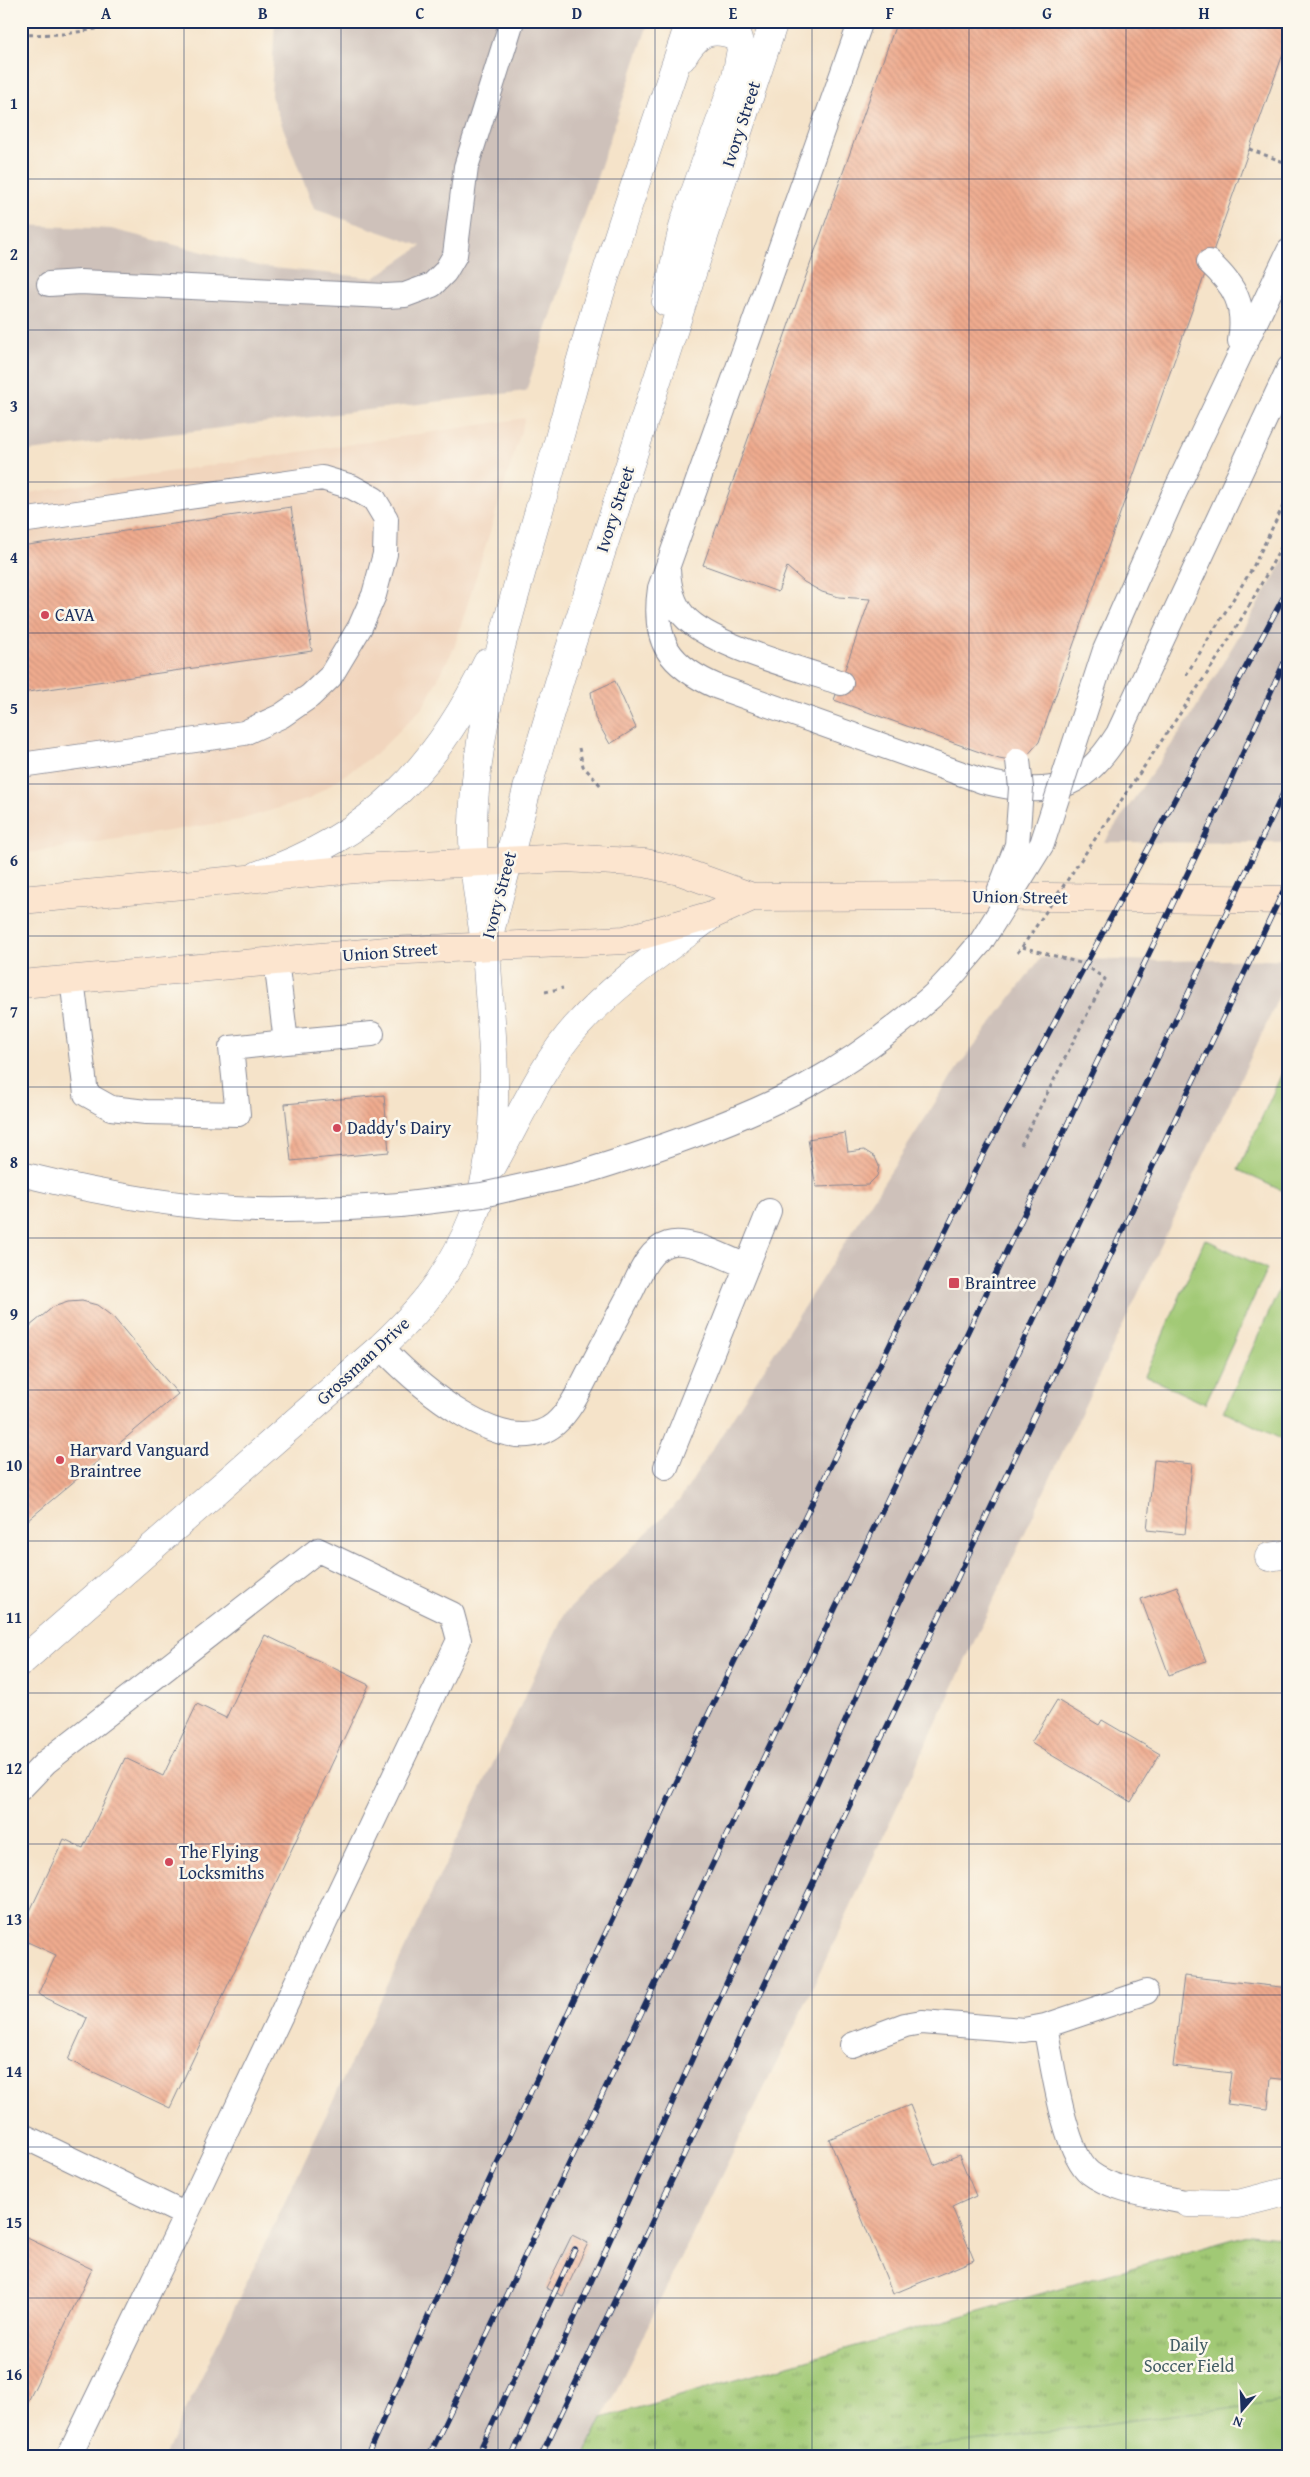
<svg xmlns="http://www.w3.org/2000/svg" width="1310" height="2477" viewBox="0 0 1310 2477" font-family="'Gentium Book Plus',serif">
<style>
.built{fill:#f1d5bd}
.industrial{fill:#cec1ba}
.grass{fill:url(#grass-tufts);stroke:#5e7c69}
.garden{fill:#a1c974;stroke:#5e7c69}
.building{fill:url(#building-back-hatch)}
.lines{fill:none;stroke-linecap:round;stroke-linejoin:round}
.service-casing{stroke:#888994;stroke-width:26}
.minor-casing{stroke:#888994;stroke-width:29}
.tertiary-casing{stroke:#888994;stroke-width:29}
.secondary-casing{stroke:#888994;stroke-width:29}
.path{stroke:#888994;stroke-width:3;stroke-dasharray:4 4;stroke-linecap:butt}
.service{stroke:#fff;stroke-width:24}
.minor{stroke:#fff;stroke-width:28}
.tertiary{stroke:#fff;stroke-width:28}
.secondary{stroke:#fce5cf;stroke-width:28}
.rail-casing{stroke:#1b2f5e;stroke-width:5.5}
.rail{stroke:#fbf7ec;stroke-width:4;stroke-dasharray:11;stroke-linecap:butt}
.service-bridge-casing{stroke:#888994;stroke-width:26;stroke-linecap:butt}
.path-bridge{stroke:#888994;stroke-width:3;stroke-dasharray:4 4;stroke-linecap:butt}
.service-bridge{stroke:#fff;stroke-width:24}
.grid{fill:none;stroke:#1b2f5e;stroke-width:1;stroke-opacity:0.55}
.poi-dot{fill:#d1495b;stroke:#fbf7ec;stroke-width:2}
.labels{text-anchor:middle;stroke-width:5;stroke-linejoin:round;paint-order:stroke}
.street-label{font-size:18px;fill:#1b2f5e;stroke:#fbf7ec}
.poi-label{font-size:18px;fill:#1b2f5e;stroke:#fbf7ec;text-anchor:start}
.park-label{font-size:18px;fill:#435d65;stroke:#fbf7ec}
.neatline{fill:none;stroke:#1b2f5e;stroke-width:2}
.grid-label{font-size:16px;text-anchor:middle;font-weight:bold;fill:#1b2f5e}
</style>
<defs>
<pattern id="grass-tufts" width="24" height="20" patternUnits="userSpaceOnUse" patternTransform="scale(1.25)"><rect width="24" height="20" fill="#a1c974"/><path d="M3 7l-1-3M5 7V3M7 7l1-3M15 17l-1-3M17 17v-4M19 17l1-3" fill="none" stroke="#82a462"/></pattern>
<pattern id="building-back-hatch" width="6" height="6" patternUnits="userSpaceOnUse" patternTransform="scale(1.25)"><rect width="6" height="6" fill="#efab8e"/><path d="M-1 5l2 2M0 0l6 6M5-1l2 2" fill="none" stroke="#cc937d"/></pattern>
</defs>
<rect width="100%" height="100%" fill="#fbf7ec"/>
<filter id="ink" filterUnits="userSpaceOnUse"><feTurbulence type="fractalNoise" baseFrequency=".02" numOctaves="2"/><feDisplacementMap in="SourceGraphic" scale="10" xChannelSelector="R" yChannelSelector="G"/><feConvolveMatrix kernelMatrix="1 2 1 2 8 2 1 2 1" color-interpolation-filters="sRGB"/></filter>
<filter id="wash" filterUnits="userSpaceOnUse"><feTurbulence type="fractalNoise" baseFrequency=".0096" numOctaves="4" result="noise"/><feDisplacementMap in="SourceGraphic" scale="20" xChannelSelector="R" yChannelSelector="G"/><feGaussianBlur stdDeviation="1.12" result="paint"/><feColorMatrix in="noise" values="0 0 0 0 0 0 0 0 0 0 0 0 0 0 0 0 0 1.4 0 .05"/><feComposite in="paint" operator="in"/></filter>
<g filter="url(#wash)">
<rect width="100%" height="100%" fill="#f5e3c9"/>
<path class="built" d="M 525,418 L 454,648 L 423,707 L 376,754 L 309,799 L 239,820 L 21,854 L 21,494 Z"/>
<path class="industrial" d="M 275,21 L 649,21 L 526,391 L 21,452 L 21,225 L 111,229 L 263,267 L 374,278 L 421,246 L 314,209 L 271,96 Z
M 1289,552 L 1289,843 L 1104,842 L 1190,718 Z
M 1041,958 L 1162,961 L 1289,959 L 1289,971 L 1269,1019 L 1063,1451 L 798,2019 L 584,2456 L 164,2456 L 564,1614 L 679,1501 L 958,1067 Z"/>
<path class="grass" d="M 1251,2234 L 1289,2238 L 1289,2456 L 584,2456 L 602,2418 Z"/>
<path class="garden" d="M 1289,1058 L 1289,1194 L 1238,1170 Z
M 1205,1239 L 1267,1269 L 1205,1404 L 1145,1376 Z
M 1285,1277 L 1289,1279 L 1289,1428 L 1283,1440 L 1224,1411 Z
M 1289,2400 L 1289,2456 L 857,2456 Z"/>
<g id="blocks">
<path class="building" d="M 897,21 L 1289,21 L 1289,37 L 1039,742 L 1026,757 L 1010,761 L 999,759 L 834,700 L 870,599 L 839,597 L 822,592 L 804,582 L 787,567 L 778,592 L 703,565 Z
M 291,507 L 312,651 L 21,693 L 21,546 Z
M 615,681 L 636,728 L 610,744 L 595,718 L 591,692 Z
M 384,1095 L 389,1152 L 291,1161 L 285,1104 Z
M 845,1133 L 848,1152 L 864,1150 L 875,1157 L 879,1166 L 877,1176 L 868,1185 L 816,1187 L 808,1139 Z
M 82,1301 L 97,1305 L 113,1317 L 178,1394 L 21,1526 L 21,1327 L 24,1331 L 53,1307 L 68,1302 Z
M 1154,1460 L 1192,1464 L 1185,1534 L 1147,1530 Z
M 1177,1586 L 1206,1661 L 1169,1675 L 1141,1599 Z
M 265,1635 L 369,1685 L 170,2108 L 68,2060 L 87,2018 L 38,1994 L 56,1955 L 21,1939 L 21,1930 L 64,1839 L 83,1848 L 125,1758 L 163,1776 L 197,1704 L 226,1718 Z
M 1057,1700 L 1099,1725 L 1102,1720 L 1160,1754 L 1131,1802 L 1031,1743 Z
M 1184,1976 L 1289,1988 L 1289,2080 L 1271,2078 L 1268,2109 L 1227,2104 L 1231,2073 L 1173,2066 Z
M 910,2105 L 934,2165 L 959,2155 L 976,2196 L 952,2207 L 974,2260 L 893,2294 L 829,2139 Z
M 21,2235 L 92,2269 L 21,2416 Z
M 572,2235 L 588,2243 L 563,2296 L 546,2288 Z"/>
</g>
</g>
<g filter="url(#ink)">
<use href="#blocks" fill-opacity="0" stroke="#888994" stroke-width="1"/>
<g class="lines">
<defs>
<path id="service" d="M 861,21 L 660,588 C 652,642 669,666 718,687 L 982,781 C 1048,797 1080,794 1118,734 L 1289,368
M 1209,262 C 1235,286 1246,305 1240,341
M 49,284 L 80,282 L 386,296 L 405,295 L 432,285 L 445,272 L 455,255 L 466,167 L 512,21
M 1173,496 L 1289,251
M 21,521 L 322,478 L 352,487 L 374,499 L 386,519 L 385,554 L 374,595 L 360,627 L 330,677 L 310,696 L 281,716 L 244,733 L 21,765
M 668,570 C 669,586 673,604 684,616 C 709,645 802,669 841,683
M 72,979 L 86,1094 L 111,1108 L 146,1112 L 238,1114 L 231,1048 L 286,1042 L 276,960
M 286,1042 L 372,1034
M 21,1174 C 98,1193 178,1208 257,1210 C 305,1211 353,1208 400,1205
M 577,1174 C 652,1151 737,1123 806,1086 C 850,1062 892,1031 930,998 C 949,982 964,961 981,942
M 381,1347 C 414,1381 505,1465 555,1424 C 573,1408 582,1384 593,1364 C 606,1339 619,1314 632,1290 C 640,1273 649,1250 668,1244 C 689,1237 727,1259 747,1266
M 666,1467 L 769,1211
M 21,1788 L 46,1762 L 318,1550 L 452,1614 L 459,1640 L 186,2215 L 69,2456
M 1045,2026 C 1052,2060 1064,2153 1090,2173 C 1113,2191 1160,2196 1188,2203
M 852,2045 L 905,2025 L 922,2022 L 1024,2030 L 1045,2026 L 1146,1992
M 21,2135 L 186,2215"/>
<path id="minor" d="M 493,1165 C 518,1121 543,1063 576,1027 C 615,983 665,950 712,915
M 1269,1557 L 1289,1554
M 21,1662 L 381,1347 C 402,1327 423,1306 439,1282 C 465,1244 484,1198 490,1152 C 500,1090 489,1010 486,947
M 1188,2203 L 1238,2204 L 1289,2191"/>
<path id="tertiary" d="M 666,302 L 684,223 L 736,77 L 741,49 L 737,36 C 709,25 696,34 682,58
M 258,875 C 371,836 436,769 487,663
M 484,936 C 478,898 472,861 473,822 C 477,708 515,598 545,489 C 563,425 580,360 599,297 C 627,204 660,113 690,21
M 486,947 L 527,789 L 561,676 L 774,21"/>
<path id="secondary" d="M 21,900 L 377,867 L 567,858 L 645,863 L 680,871 L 752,897 L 974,896 L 1289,900
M 21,984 L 386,951 L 625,940 L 712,915 L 752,897"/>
</defs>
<use href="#service" class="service-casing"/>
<use href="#minor" class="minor-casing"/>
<use href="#tertiary" class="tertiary-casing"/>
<use href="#secondary" class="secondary-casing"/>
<path class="path" d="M 21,35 L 65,34 L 145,21
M 1249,149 L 1289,164
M 1249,606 L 1289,533
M 1186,675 L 1252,569 L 1289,494
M 579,748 L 583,766 L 602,787
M 1017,953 L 1022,947 L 1084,964 L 1105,979 L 1020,1147
M 545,992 L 563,988"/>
<use href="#service" class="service"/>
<use href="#minor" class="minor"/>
<use href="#tertiary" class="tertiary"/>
<use href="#secondary" class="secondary"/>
<defs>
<path id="rail" d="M 367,2456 L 471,2219 L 709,1713 L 982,1157 L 1289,587
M 429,2456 L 1202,843 L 1289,652
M 477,2456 L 575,2249
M 512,2456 L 892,1618 L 1289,781
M 541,2456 L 1289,879"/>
</defs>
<use href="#rail" class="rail-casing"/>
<use href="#rail" class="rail"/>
<defs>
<path id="service-bridge" d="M 997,897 L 1017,845 L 1021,788 L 1018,760
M 981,942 L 1042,844 L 1105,650 L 1173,496
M 400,1205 L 482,1195 L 577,1174"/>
</defs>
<use href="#service-bridge" class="service-bridge-casing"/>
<path class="path-bridge" d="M 1022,947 L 1219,656 L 1249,606"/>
<use href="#service-bridge" class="service-bridge"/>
</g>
</g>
<path class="grid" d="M 184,21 L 184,2456M 341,21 L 341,2456M 498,21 L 498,2456M 655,21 L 655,2456M 812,21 L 812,2456M 969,21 L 969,2456M 1126,21 L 1126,2456M 21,179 L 1289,179M 21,330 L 1289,330M 21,482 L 1289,482M 21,633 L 1289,633M 21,784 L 1289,784M 21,936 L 1289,936M 21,1087 L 1289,1087M 21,1238 L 1289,1238M 21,1390 L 1289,1390M 21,1541 L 1289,1541M 21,1693 L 1289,1693M 21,1844 L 1289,1844M 21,1995 L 1289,1995M 21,2147 L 1289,2147M 21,2298 L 1289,2298"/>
<g class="poi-dot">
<circle cx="45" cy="615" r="5"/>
<circle cx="337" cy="1128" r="5"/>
<rect x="948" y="1277" width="12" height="12" rx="2.5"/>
<circle cx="60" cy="1460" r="5"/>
<circle cx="169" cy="1862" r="5"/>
</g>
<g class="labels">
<g class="street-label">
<text transform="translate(741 124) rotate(-72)" y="6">Ivory Street</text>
<text transform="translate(615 509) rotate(-72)" y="6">Ivory Street</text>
<text transform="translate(499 895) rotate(-75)" y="6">Ivory Street</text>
<text transform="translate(1020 897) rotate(1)" y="6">Union Street</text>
<text transform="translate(390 952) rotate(-4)" y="6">Union Street</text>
<text transform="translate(363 1361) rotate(-43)" y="6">Grossman Drive</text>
</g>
<g class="poi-label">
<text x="55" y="621">CAVA</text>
<text x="347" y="1134">Daddy's Dairy</text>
<text x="965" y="1289">Braintree</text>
<text x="70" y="1456">Harvard Vanguard<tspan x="70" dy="21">Braintree</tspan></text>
<text x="179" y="1858">The Flying<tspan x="179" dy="21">Locksmiths</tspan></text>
</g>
<g class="park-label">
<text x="1189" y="2351">Daily<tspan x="1189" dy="21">Soccer Field</tspan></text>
</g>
</g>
<rect width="1310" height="2477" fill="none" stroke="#fbf7ec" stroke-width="55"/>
<g transform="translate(1242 2410) rotate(199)" stroke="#fbf7ec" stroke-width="4" paint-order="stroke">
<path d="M0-4L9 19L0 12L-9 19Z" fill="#1b2f5e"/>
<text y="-8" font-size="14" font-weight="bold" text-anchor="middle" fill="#1b2f5e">N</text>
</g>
<rect x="28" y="28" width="1254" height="2422" class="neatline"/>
<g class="grid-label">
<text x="106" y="19">A</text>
<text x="263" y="19">B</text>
<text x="420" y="19">C</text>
<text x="577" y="19">D</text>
<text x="733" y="19">E</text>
<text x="890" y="19">F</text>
<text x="1047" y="19">G</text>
<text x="1204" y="19">H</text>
<text x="14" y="109">1</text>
<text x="14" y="260">2</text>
<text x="14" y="412">3</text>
<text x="14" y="563">4</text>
<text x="14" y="714">5</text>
<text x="14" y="866">6</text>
<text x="14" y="1017">7</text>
<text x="14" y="1168">8</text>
<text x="14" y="1320">9</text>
<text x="14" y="1471">10</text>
<text x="14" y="1623">11</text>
<text x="14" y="1774">12</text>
<text x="14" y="1925">13</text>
<text x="14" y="2077">14</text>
<text x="14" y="2228">15</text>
<text x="14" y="2380">16</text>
</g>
</svg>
